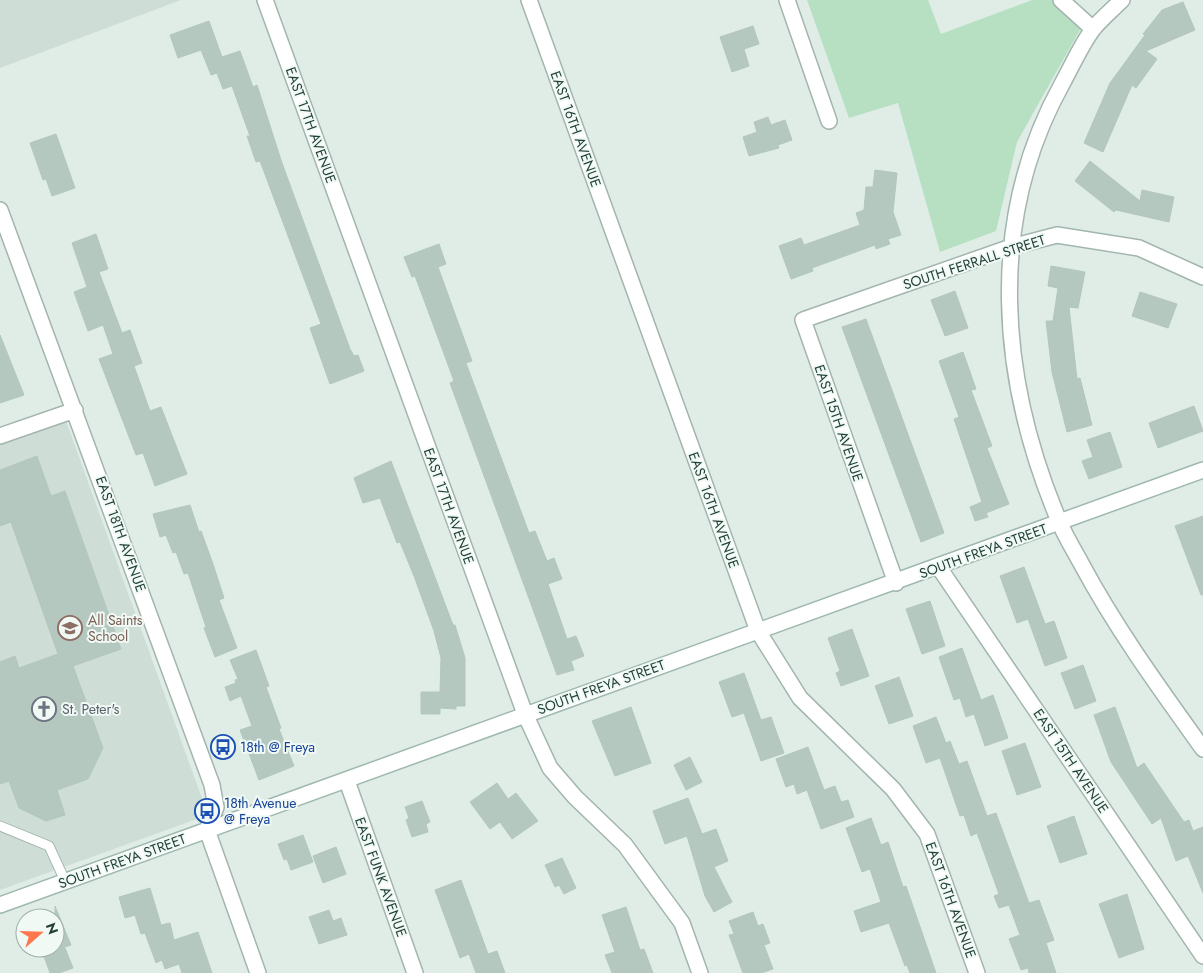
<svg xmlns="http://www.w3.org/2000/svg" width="1203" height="973" viewBox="0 0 1203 973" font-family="Jost,sans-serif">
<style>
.built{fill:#ceddd6}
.green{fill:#b7e0c2}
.building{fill:#b5c8c0;stroke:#b2c7be}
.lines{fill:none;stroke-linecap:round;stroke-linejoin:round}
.lane-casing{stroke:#a2b5ae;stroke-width:11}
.street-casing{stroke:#a2b5ae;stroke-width:18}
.secondary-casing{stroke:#9eb9af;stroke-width:18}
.lane{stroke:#fff;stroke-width:9}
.street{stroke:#fff;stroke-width:15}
.secondary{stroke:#fff;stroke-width:15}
.labels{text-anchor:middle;stroke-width:4;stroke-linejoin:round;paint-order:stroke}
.street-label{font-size:14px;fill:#1f3f36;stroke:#f1f9f5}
.education-label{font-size:14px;fill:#785e54;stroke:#f1f9f5;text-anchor:start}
.worship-label{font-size:14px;fill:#5b616d;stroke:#f1f9f5;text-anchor:start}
.transit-label{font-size:14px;fill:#164399;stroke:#f1f9f5;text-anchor:start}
</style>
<rect width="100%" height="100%" fill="#e0ede7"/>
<path class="built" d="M 0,0 L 181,0 L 0,68 Z
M 65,418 L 208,815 L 0,890 L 0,441 Z"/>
<path class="green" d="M 807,0 L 928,0 L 941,34 L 1032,0 L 1053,0 L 1081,28 L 1017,142 L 996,231 L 940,252 L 898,103 L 849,118 Z"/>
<path class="building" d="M 1183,2 L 1195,30 L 1146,51 L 1157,59 L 1136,88 L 1132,85 L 1103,152 L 1084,143 L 1110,83 L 1145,35 L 1143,34 L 1162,10 Z
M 209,21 L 222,57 L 240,51 L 253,87 L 257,85 L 282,163 L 350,349 L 354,356 L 358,355 L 364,371 L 330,384 L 310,328 L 321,324 L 260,161 L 256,162 L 247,136 L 250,136 L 232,86 L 223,89 L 217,73 L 211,75 L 201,50 L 178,58 L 170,35 Z
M 753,26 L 759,44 L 744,49 L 749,66 L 732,72 L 720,37 Z
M 768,117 L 771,125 L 785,120 L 792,140 L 778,145 L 779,148 L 749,156 L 743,137 L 757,132 L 754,122 Z
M 56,134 L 75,188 L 52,196 L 46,179 L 43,180 L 30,143 Z
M 1090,161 L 1140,201 L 1142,190 L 1174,197 L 1169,222 L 1116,210 L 1114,212 L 1075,181 Z
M 875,170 L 897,173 L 893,212 L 901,235 L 888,239 L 890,244 L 876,249 L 875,245 L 812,268 L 813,271 L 791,279 L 779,246 L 801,238 L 804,245 L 860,225 L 856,213 L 864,210 L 866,187 L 873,187 Z
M 96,234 L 108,269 L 99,272 L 122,333 L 130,330 L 142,363 L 134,366 L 150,411 L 161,407 L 187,474 L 155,486 L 143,453 L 136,455 L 99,359 L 113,354 L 103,325 L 88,331 L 74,292 L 87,287 L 72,243 Z
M 439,244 L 446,264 L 438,267 L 472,361 L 466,363 L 529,533 L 535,531 L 547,561 L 554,558 L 562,579 L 548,584 L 567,639 L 576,636 L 584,656 L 571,661 L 574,670 L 557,675 L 450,383 L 454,381 L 430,316 L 415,276 L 412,277 L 404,257 Z
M 1051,266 L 1085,272 L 1078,308 L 1069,307 L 1077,379 L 1080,378 L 1092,425 L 1067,432 L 1052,372 L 1046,321 L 1053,321 L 1058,288 L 1048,286 Z
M 955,291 L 968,328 L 945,336 L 931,300 Z
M 1140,292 L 1177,304 L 1168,328 L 1132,316 Z
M 866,319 L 944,533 L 921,542 L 842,327 Z
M 0,335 L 24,395 L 0,403 Z
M 963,352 L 976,389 L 971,390 L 992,446 L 987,448 L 1009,504 L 986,513 L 988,517 L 975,521 L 970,507 L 982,502 L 954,419 L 959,417 L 939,361 Z
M 1194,406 L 1203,431 L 1158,448 L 1149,423 Z
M 1110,432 L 1122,467 L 1089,479 L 1082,461 L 1093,457 L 1087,440 Z
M 37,456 L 51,496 L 65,491 L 121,649 L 73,666 L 103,748 L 88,779 L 57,790 L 65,815 L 46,821 L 19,808 L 9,781 L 0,784 L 0,662 L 15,656 L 19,668 L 58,654 L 11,522 L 0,526 L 0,470 Z
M 391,461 L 453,625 L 455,625 L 465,658 L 465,706 L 456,706 L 456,709 L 440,708 L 440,714 L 421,714 L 421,692 L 440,692 L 441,658 L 434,631 L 414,576 L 400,542 L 397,543 L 380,498 L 363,503 L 354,478 Z
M 190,505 L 199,532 L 201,531 L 213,564 L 224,598 L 219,600 L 237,648 L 215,657 L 204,628 L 206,627 L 188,573 L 184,574 L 176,552 L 173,553 L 166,535 L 160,537 L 153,514 Z
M 1203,516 L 1203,595 L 1201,595 L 1175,526 Z
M 1024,567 L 1045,624 L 1054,621 L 1067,658 L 1045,666 L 1028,619 L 1017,623 L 1000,576 Z
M 930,601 L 945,646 L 922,654 L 906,609 Z
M 852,629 L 869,676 L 841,686 L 836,673 L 840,671 L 828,638 Z
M 962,648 L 981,700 L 993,695 L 1008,738 L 985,746 L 974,714 L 966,717 L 960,698 L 954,700 L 939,657 Z
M 256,650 L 269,686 L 266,687 L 281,728 L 279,729 L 294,766 L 259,780 L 240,730 L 252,726 L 241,696 L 230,701 L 225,687 L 236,683 L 235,680 L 238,679 L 230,660 Z
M 1083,665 L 1096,701 L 1075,709 L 1061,673 Z
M 744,673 L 761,720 L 771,717 L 784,753 L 761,761 L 744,713 L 732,717 L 719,682 Z
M 899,677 L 913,716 L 889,724 L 875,686 Z
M 631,707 L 651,763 L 615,776 L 592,721 Z
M 1115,707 L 1137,768 L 1144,763 L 1184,822 L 1189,820 L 1193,831 L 1203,827 L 1203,893 L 1188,856 L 1176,861 L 1161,818 L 1152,824 L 1111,762 L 1094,715 Z
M 936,717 L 946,743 L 950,741 L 959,764 L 967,761 L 987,816 L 996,813 L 1029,903 L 1039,900 L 1054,940 L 1046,943 L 1056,973 L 1029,973 L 1028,968 L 1021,970 L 1009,939 L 1020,935 L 1009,905 L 999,908 L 994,896 L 999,894 L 977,833 L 971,836 L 964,815 L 960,816 L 940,758 L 926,763 L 913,726 Z
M 1025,743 L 1041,787 L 1017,795 L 1002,751 Z
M 808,747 L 824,790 L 835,786 L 841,802 L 848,800 L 854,817 L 821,829 L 807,790 L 797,794 L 794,784 L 786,787 L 776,759 Z
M 690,757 L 702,782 L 686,790 L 674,765 Z
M 497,783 L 508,799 L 516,793 L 538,821 L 512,839 L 500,822 L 490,829 L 470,802 Z
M 688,798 L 702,834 L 716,829 L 728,861 L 714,867 L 732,902 L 714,912 L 705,896 L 687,836 L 665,844 L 653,811 Z
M 422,801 L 430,822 L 426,824 L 428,832 L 412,837 L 406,820 L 409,818 L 405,807 Z
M 1074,816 L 1087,854 L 1060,863 L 1047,826 Z
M 871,818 L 881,845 L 888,842 L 903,887 L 906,886 L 936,973 L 910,973 L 907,965 L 905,966 L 889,923 L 861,932 L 854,911 L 881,902 L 870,869 L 862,872 L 846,828 Z
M 303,835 L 313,862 L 291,870 L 287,859 L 284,860 L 278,844 Z
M 336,847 L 346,874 L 323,883 L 313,856 Z
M 562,858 L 576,888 L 564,894 L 559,885 L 555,887 L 545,865 Z
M 461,880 L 488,954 L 497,951 L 505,973 L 476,973 L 469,954 L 460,958 L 435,890 Z
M 150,888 L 161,925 L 170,923 L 174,940 L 198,932 L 212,973 L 182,973 L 179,964 L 165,969 L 162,960 L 156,963 L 145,933 L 141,934 L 135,915 L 125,918 L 119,897 Z
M 1127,894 L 1144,949 L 1119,958 L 1099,904 Z
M 55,906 L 71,945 L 62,948 L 65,948 L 73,968 L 59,973 L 50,973 L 41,948 L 55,948 Z
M 626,907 L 640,950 L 644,949 L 653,973 L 612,973 L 605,955 L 615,952 L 602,915 Z
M 329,910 L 333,921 L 341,918 L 347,935 L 319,944 L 309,917 Z
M 753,912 L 758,926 L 763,924 L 770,943 L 764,945 L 773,969 L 761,973 L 743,973 L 729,935 L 734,934 L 729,921 Z"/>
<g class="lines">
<defs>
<path id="lane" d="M 0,826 L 49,846 L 66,883"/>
<path id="street" d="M 265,0 L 525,714 L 550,768 L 575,797 L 625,845 L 682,923 L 700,973
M 529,0 L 758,631 L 800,698 L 893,789 L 927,834 L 977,973
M 787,0 L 829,121
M 1061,0 L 1093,29
M 1122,0 C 1113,9 1101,19 1093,29 C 1081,45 1072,66 1062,84 C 986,221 999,379 1059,521 C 1065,536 1074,550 1082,565 C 1117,630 1160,689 1203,749
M 0,210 L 212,785 L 216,807 L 207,830 L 258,973
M 0,436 L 75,410
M 938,566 L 1203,956
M 896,583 L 803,320 L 1011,247 L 1057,235 L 1139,248 L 1203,277
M 347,781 L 415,973"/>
<path id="secondary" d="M 0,905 L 1203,470"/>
</defs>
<use href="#lane" class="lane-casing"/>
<use href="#street" class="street-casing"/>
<use href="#secondary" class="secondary-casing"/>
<use href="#lane" class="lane"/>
<use href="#street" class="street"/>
<use href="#secondary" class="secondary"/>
</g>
<defs>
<symbol id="school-ring" viewBox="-11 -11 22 22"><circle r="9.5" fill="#f1f9f5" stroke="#8d6e63" stroke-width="1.5"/><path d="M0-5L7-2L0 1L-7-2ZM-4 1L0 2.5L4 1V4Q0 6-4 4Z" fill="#8d6e63"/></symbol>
<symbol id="church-ring" viewBox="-11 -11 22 22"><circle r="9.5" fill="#f1f9f5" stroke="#6b7280" stroke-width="1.5"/><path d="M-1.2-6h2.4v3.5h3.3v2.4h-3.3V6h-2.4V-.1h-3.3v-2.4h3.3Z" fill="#6b7280"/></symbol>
<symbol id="bus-ring" viewBox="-11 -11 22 22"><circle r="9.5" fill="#f1f9f5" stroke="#1a4fb4" stroke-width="1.5"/><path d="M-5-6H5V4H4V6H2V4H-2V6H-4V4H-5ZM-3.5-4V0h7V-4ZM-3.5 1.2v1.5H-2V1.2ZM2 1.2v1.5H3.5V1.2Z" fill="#1a4fb4"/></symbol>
</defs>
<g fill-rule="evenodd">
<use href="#school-ring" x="56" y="614" width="28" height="28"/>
<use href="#church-ring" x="30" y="695" width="28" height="28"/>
<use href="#bus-ring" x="209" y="733" width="28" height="28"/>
<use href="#bus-ring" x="193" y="797" width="28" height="28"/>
</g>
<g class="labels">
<g class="street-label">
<text transform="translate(311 125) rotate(70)" y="5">EAST 17TH AVENUE</text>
<text transform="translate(576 129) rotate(70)" y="5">EAST 16TH AVENUE</text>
<text transform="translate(974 262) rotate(-18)" y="5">SOUTH FERRALL STREET</text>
<text transform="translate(839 423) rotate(71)" y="5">EAST 15TH AVENUE</text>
<text transform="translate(449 506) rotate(70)" y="5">EAST 17TH AVENUE</text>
<text transform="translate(714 510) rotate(70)" y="5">EAST 16TH AVENUE</text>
<text transform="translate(121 534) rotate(70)" y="5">EAST 18TH AVENUE</text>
<text transform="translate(983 551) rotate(-20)" y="5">SOUTH FREYA STREET</text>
<text transform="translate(601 687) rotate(-20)" y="5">SOUTH FREYA STREET</text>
<text transform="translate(1071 761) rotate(56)" y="5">EAST 15TH AVENUE</text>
<text transform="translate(122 861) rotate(-20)" y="5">SOUTH FREYA STREET</text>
<text transform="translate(381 877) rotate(70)" y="5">EAST FUNK AVENUE</text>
<text transform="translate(951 900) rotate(70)" y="5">EAST 16TH AVENUE</text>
</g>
<g class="education-label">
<text x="88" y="625">All Saints<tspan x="88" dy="16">School</tspan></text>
</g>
<g class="worship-label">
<text x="62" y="714">St. Peter's</text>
</g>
<g class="transit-label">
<text x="240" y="752">18th @ Freya</text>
<text x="224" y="808">18th Avenue<tspan x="224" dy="16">@ Freya</tspan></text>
</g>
</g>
<g transform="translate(40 933) rotate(70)"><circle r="24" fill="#f1f9f5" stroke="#9dafa9"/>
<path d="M0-4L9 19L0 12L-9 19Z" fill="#fe784d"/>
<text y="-8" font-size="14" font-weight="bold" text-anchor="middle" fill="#1f3f36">N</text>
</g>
</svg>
